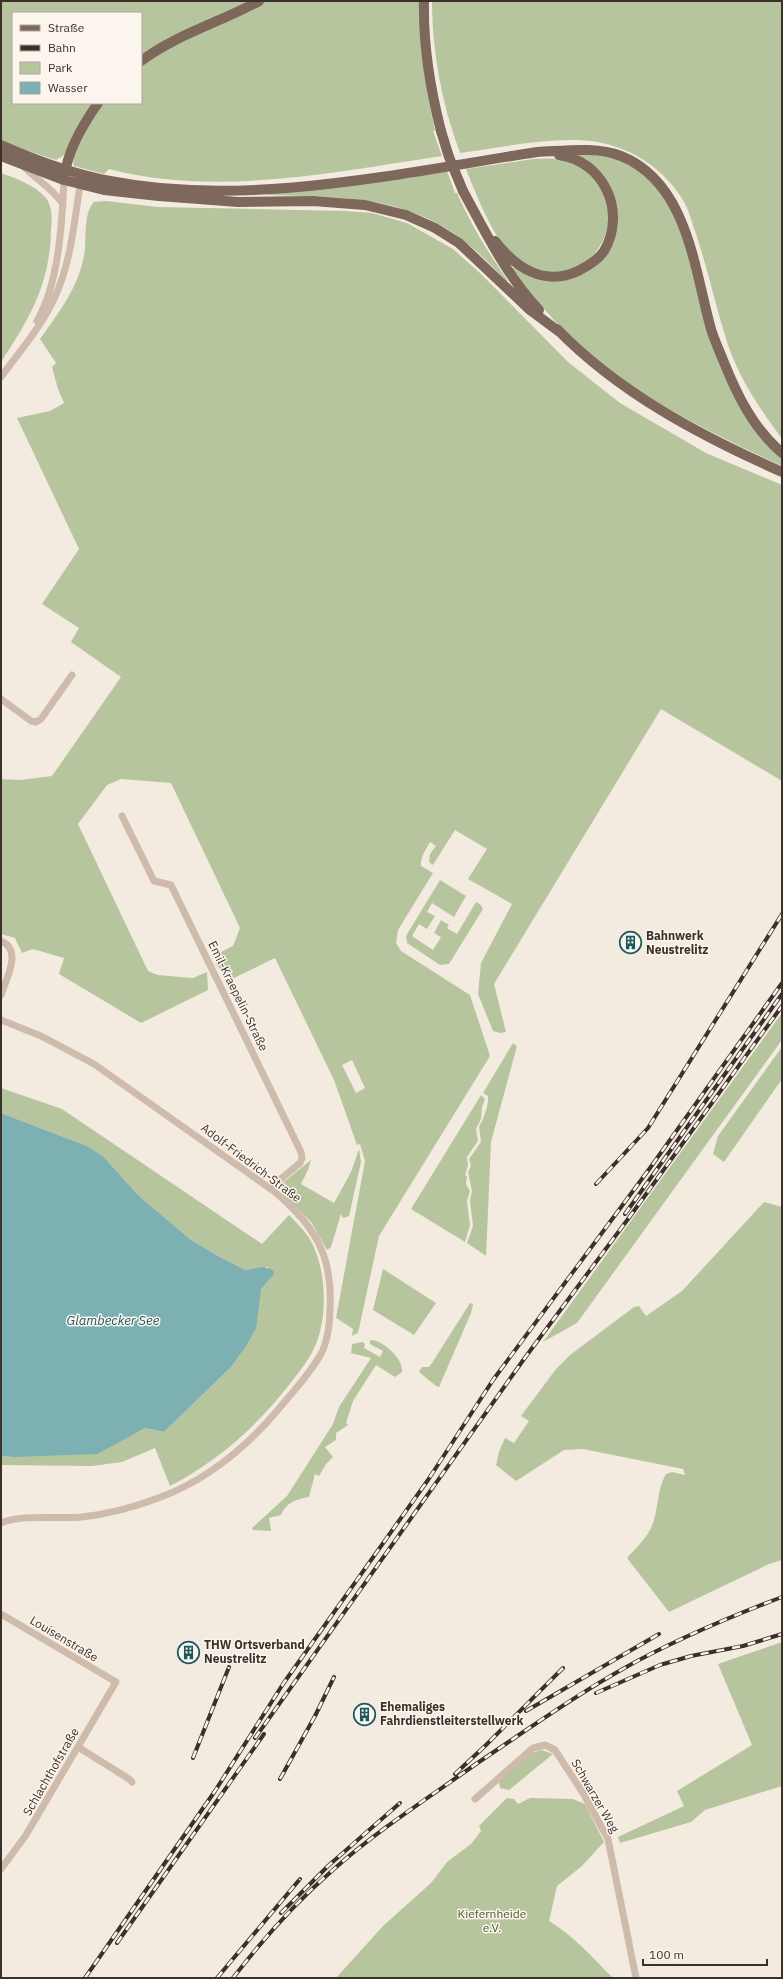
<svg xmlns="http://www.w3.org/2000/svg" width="783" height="1979" viewBox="0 0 783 1979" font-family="'IBM Plex Sans',sans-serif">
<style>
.green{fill:#b7c59f;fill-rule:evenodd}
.water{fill:#7db0b3}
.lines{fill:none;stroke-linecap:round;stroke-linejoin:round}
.street{stroke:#cebbab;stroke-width:7}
.primary{stroke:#7e675b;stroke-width:10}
.rail-casing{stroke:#3b302a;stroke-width:4}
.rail{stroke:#fbf5ed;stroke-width:2.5;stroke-dasharray:8;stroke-linecap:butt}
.primary-bridge{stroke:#7e675b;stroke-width:10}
.labels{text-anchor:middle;stroke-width:3;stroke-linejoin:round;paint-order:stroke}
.poi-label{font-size:12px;font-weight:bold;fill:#3b302a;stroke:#fbf5ed;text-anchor:start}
.street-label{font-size:12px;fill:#3b302a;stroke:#fbf5ed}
.park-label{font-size:12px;fill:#495b2d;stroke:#fbf5ed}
.water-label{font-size:13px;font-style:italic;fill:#1d5a5f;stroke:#fbf5ed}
</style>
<rect width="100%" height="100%" fill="#f4ebe0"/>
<path class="green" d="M 1,1 L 250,1 L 141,55 L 141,13 L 13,13 L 13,103 L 93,103 L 66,154 L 56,160 L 1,142 Z
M 264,1 L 419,1 C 419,45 426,88 435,131 L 433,131 L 442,156 C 336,172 214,197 109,169 L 104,174 L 74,166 C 69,152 95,116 102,103 L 141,103 L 141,65 L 160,52 Z
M 432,1 L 782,1 L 782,439 C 759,407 741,382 728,345 C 716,308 708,270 696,234 C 692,223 689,210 683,200 C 660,163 621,141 577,140 C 538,139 498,148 460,153 C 442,104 432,53 432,1 Z
M 567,153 L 594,155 L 616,159 L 638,170 L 661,191 L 679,223 L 727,376 L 782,457 L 782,466 C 722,438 661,409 608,369 C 571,341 539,306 512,269 L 515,267 C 538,283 558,285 583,273 C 589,270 598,265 602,259 C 604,256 615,203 614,199 C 613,190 607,179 601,172 C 592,162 579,158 567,153 Z
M 533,159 C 545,159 560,157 572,162 C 657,199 579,329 504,245 C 490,230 474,189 466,169 Z
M 447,171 L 455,193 L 457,193 C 471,225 488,252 508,281 L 506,281 C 488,262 469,242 447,229 C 391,194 327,197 263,195 Z
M 1,173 C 17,179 35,185 46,198 C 53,208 52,219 51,230 C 50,284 30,318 1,362 Z
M 106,201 L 158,207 L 345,211 L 372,213 L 407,223 L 453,249 L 480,273 L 568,362 L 620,403 L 706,453 L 782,485 L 782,781 L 661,709 L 494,984 L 506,1032 L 500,1033 L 493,1031 L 478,994 L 481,963 L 512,904 L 468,879 L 487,849 L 455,830 L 433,865 L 429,862 L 430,854 L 436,846 L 430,842 C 426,849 420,858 421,866 L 433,873 L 398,930 L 396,943 L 401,951 L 470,995 L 490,1056 L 379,1236 L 358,1333 L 352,1336 L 353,1329 L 336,1318 L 365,1161 L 360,1144 L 357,1145 L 334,1080 L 275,958 L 232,979 L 216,965 L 215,964 L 221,961 L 217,954 L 233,946 L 240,928 L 171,783 L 121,779 L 107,785 L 78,824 L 148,971 L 158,975 L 193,978 L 207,972 L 208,990 L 141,1023 L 59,974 L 64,958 L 33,949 L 22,953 L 15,938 L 1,934 L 1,779 L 20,780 L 52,776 L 121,677 L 71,642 L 79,628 L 42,604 L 79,549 L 17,418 L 50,411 L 64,403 L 58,389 L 52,367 L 56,363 L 40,339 C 60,311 81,284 85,249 C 86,235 84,212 94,202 ZM 352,1060 L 365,1088 L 356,1093 L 342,1065 Z
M 440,880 L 466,896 L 454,917 L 432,903 L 427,912 L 435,916 L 427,929 L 419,924 L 412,936 L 433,950 L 441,937 L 434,933 L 441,920 L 449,925 L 447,928 L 457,934 L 476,902 L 481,905 L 483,909 L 449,964 L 440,965 L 407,943 L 406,936 Z
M 782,1013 L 782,1040 L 577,1323 L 543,1342 Z
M 513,1043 L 517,1046 L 491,1142 L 486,1256 L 467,1243 L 473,1226 L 470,1201 L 472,1191 L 468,1172 L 471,1166 L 469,1159 L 481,1142 L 479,1126 C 484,1120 489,1103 488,1096 L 483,1093 Z
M 782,1047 L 782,1079 L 724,1162 L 713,1154 L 718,1136 Z
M 1,1088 L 62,1109 L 262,1244 L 289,1215 C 298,1224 306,1232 312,1243 C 326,1271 328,1315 316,1344 C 310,1359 299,1372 289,1385 C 256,1427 218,1461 170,1486 L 155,1448 L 122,1462 L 92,1466 L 1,1465 L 1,1456 L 13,1457 L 126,1437 L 145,1428 L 164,1432 L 231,1367 L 245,1348 L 261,1289 L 271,1277 L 268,1267 L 245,1270 L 220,1257 L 191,1240 L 138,1195 L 103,1156 L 87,1146 L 1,1113 Z
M 481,1095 L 485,1099 L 482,1107 L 481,1119 L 476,1129 L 478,1141 L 467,1157 L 468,1165 L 465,1175 L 467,1176 L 466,1184 L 470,1191 L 467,1201 L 470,1225 L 465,1242 L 411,1209 Z
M 359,1149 L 361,1162 L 349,1216 L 343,1218 L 341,1214 L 331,1247 L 327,1250 L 311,1222 L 281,1192 L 280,1185 L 311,1160 L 308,1170 L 301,1184 L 334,1203 L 351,1172 Z
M 764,1202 L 782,1207 L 782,1560 L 769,1564 L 669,1612 L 627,1558 C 635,1549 646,1539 651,1528 C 659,1511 656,1491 666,1474 L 672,1472 L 685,1475 L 683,1469 L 583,1449 L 564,1450 L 516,1481 L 496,1465 L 499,1452 L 505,1438 L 514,1443 L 529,1421 L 521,1416 L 556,1369 L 570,1355 L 634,1307 L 639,1306 L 646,1316 L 682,1291 Z
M 383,1269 L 436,1303 L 414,1335 L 373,1310 Z
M 470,1303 L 473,1304 L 471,1313 L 439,1387 L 436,1386 L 419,1372 L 422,1367 L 429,1367 L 432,1363 Z
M 370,1340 C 382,1339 404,1359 402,1372 L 395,1377 L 376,1365 L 353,1401 L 346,1423 L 348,1425 L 336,1433 L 336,1440 L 325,1447 L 333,1457 L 326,1464 L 319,1476 L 315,1474 L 309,1497 C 297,1499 285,1503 281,1515 L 269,1518 L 271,1531 L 253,1530 L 252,1528 L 287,1496 L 333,1424 L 339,1407 L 371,1358 L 351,1353 L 352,1344 L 363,1342 L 365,1344 L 364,1348 L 380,1357 L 383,1351 L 370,1344 Z
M 782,1642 L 782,1786 L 705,1810 L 691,1822 L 620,1843 L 618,1837 L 684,1806 L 677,1791 L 752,1745 L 718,1664 Z
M 542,1750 L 553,1754 L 509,1790 L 500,1788 L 499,1782 L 530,1753 Z
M 507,1798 L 514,1799 L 518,1804 L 530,1798 L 573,1799 L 585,1804 L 604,1842 L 582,1866 L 557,1886 L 549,1921 C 573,1935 593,1958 613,1978 L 336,1978 L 383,1926 L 431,1883 L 447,1862 L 471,1844 L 481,1831 L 479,1826 Z"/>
<path class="water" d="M 1,1113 L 87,1146 L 103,1156 L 138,1195 L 191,1240 L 220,1257 L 245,1270 L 264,1267 L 273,1270 L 274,1274 L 261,1289 L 256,1328 L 245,1348 L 231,1367 L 164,1432 L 145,1428 L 97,1454 L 13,1457 L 1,1456 Z"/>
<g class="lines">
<path class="street" d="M 23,166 C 37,180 51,187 63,204
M 37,321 C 59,283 62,223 64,180
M 1,377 C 19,352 41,327 54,299 C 72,261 74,220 81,180
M 1,699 L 31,721 L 36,722 L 41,719 L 72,675
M 122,816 L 154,881 L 171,885 L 301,1152 L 302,1158 L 300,1163 L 270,1188
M 1,941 C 23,950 6,979 1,995
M 1,1020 L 41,1036 L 94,1064 L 275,1192 C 314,1225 333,1255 330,1308 C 330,1322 328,1337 323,1350 C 313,1370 296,1388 282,1405 C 249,1445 209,1479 161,1497 C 135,1507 109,1514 82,1517 C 59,1519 21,1514 1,1523
M 1,1614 L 116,1682 L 26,1835 L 1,1869
M 78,1747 L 129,1779 L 132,1782
M 475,1799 L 533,1748 L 545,1745 L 555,1750 L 583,1793 L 608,1839 L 636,1978"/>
<path class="primary" d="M 424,1 C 423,45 430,88 441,131
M 141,61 C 177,34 221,22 259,1
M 1,145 C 35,160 74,174 110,181 C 247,208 401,173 537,152 C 564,151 596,146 621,156 C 688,183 694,269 711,329 C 714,339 719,350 723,360 C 737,395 753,428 782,453
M 1,156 L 64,180 L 104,190 L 159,196 L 238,202 L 313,201 L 365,205 L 406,215 L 435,228 L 459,243 L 530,310 L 561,333
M 65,174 C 68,149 84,123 98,103
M 463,191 C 486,233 506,275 539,310
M 495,241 C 515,267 544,287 578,271 C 588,266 598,260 604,251 C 627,212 604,161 559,155
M 557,329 C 619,393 701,436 782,472"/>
<defs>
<path id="rail" d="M 596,1184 L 648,1128 L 782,914
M 625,1214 L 782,994
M 596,1693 L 660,1665 L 691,1656 L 743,1646 L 782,1634
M 526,1711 L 659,1634
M 255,1738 L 524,1359 L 631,1215 L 782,1006
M 193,1758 L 229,1667
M 455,1774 L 486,1745 L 563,1668
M 280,1779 L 315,1716 L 334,1677
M 281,1913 L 328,1866 L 400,1803
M 117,1943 L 264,1734
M 85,1978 L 215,1791 L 283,1684 L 428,1480 L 493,1380 L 650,1168 L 782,983
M 217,1978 L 300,1879
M 233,1978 C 263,1939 296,1902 334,1869 C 378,1830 428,1798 476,1764 C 524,1732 571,1698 621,1670 C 672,1641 727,1618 782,1597"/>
</defs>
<use href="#rail" class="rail-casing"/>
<use href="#rail" class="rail"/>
<path class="primary-bridge" d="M 441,131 L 449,157 L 463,191"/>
</g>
<defs>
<symbol id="building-ring" viewBox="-11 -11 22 22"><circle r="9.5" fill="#fbf5ed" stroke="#1d5a5f" stroke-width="1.5"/><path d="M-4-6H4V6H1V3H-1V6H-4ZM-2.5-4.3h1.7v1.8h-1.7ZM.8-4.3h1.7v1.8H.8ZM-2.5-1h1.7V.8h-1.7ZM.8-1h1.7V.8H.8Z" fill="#1d5a5f"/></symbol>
</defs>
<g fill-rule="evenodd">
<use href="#building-ring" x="618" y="930" width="25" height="25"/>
<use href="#building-ring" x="176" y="1640" width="25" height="25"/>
<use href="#building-ring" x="352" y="1702" width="25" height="25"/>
</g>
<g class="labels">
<g class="poi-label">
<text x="646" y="940">Bahnwerk<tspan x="646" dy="14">Neustrelitz</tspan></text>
<text x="204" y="1649">THW Ortsverband<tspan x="204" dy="14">Neustrelitz</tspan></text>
<text x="380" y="1711">Ehemaliges<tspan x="380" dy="14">Fahrdienstleiterstellwerk</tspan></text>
</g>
<g class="street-label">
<text transform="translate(238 996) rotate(64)" y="4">Emil-Kraepelin-Straße</text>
<text transform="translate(251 1163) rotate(37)" y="4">Adolf-Friedrich-Straße</text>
<text transform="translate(64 1639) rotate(31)" y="4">Louisenstraße</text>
<text transform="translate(51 1772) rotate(-60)" y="4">Schlachthofstraße</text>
<text transform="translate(595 1796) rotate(60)" y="4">Schwarzer Weg</text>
</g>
<g class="park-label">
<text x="492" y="1918">Kiefernheide<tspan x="492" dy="14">e.V.</tspan></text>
</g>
<g class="water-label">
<text x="113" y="1325">Glambecker See</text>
</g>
</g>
<rect width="783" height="1979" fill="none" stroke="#3b302a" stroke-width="4"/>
<rect x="12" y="12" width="130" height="92" fill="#fbf5ed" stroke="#aea69f"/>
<rect x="20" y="25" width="20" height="6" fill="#7e675b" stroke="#aea69f"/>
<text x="48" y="32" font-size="12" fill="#3b302a">Straße</text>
<rect x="20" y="45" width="20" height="6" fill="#3b302a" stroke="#aea69f"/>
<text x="48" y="52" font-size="12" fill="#3b302a">Bahn</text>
<rect x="20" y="62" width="20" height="12" fill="#b7c59f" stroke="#aea69f"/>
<text x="48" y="72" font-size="12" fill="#3b302a">Park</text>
<rect x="20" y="82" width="20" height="12" fill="#7db0b3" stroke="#aea69f"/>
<text x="48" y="92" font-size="12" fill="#3b302a">Wasser</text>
<path d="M643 1959v6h124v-6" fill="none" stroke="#3b302a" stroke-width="2"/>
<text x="649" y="1959" font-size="12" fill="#3b302a" stroke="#fbf5ed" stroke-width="3" paint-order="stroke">100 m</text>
</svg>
